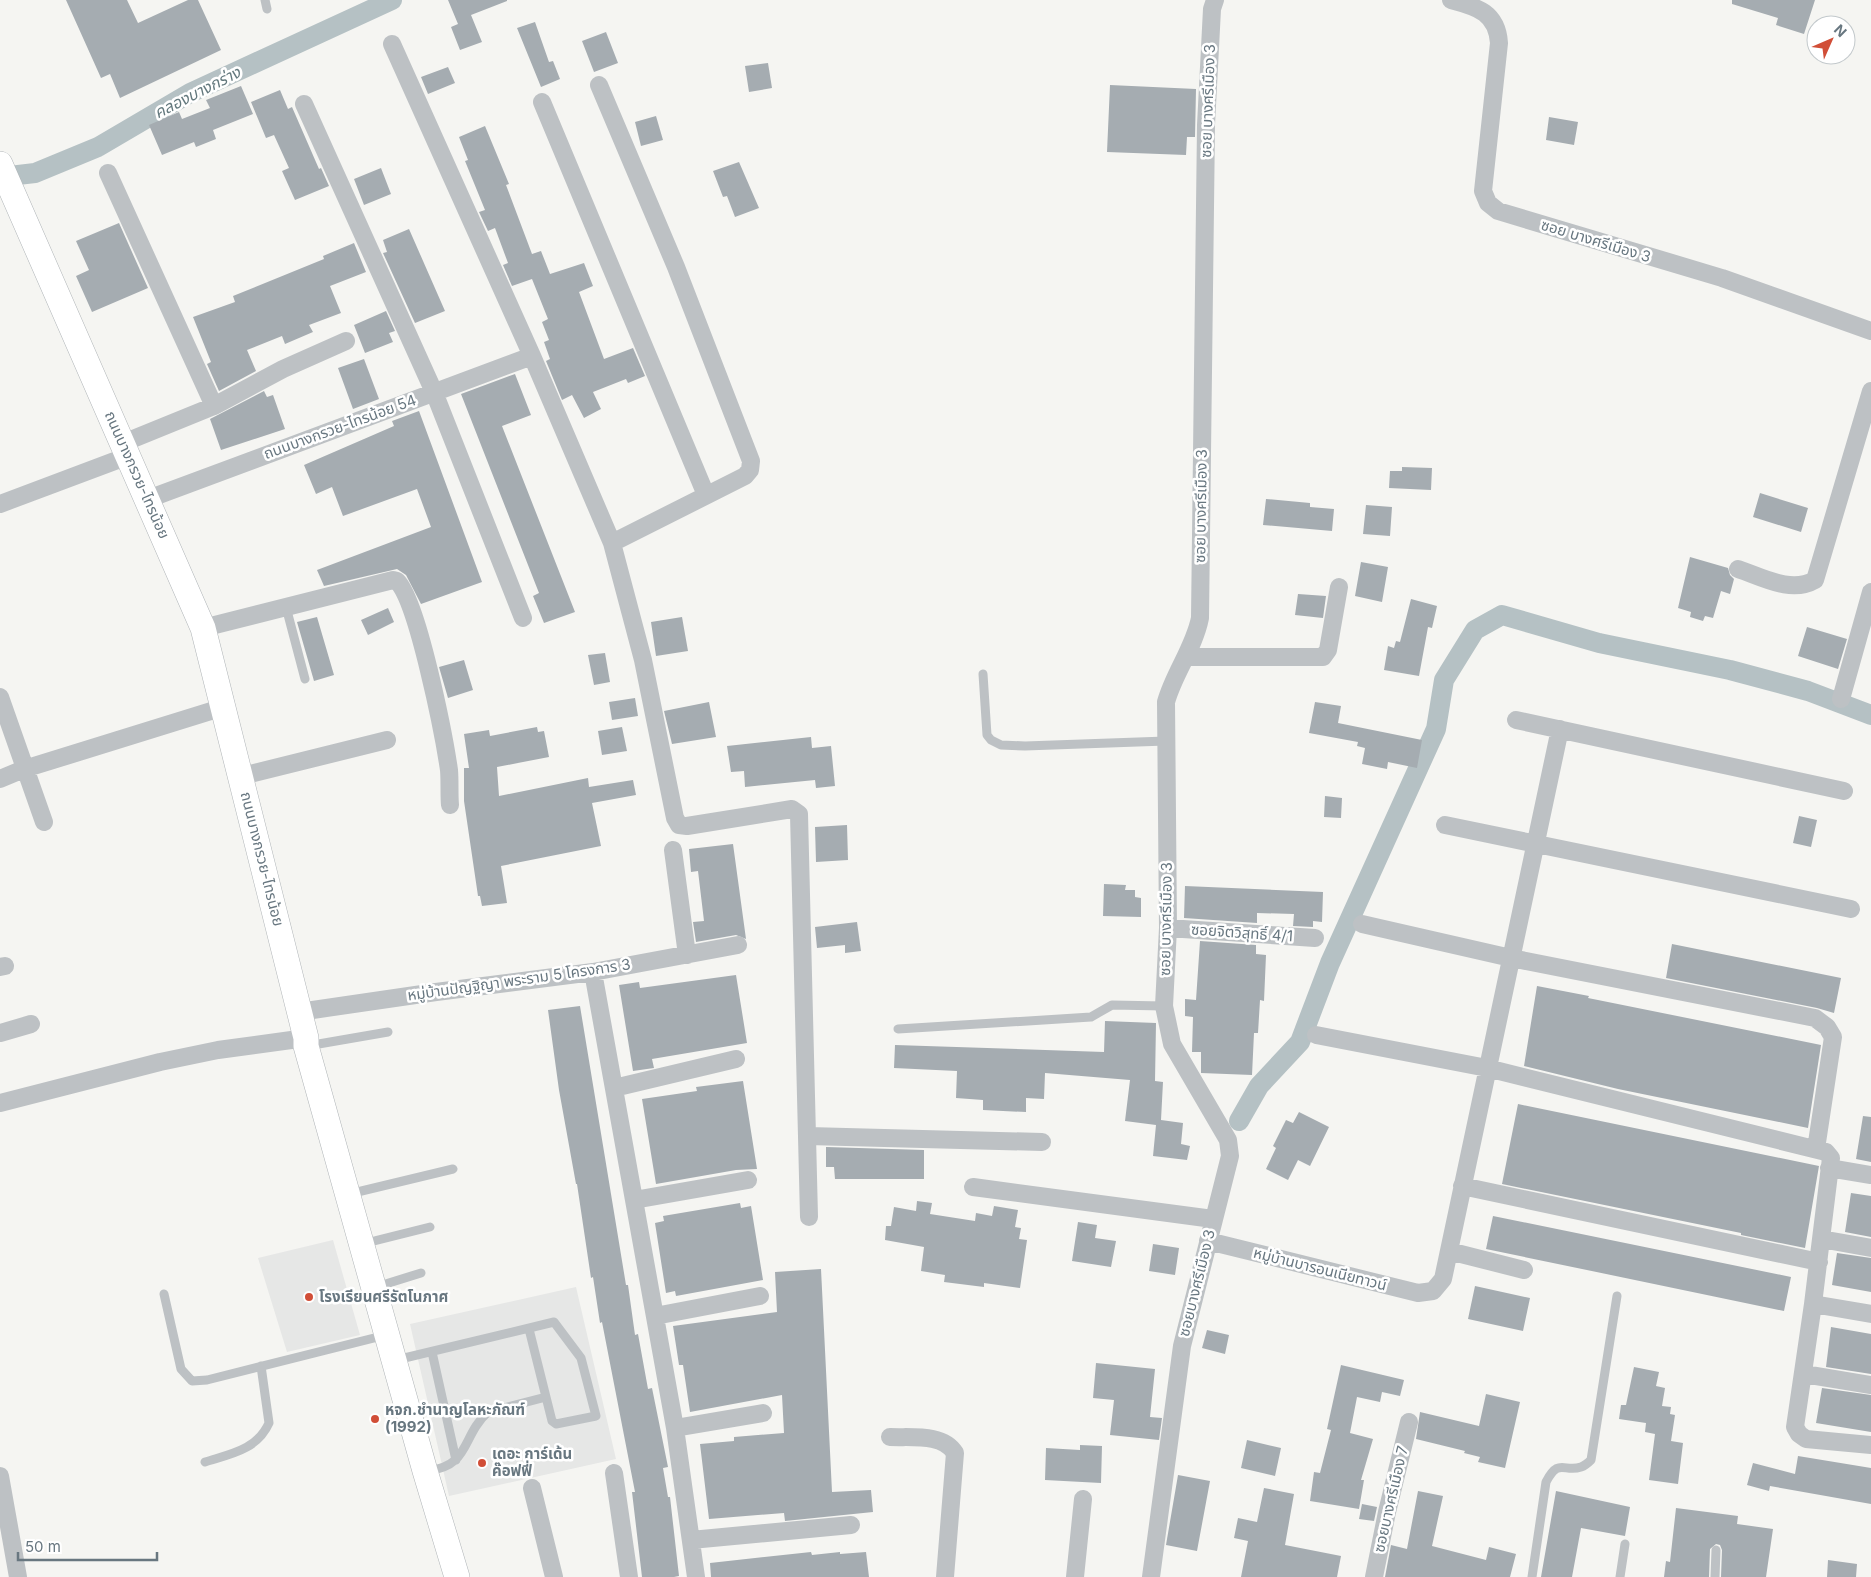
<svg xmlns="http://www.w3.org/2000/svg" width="1871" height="1577" viewBox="0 0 1871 1577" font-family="Inter,'Noto Sans Thai',sans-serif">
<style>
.built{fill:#e6e7e6}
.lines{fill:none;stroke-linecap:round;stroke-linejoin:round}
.canal{stroke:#b5c1c4;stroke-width:20}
.building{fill:#a5acb1}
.secondary-casing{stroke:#b0b5b8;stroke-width:26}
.service{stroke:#bdc1c4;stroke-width:9}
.minor{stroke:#bdc1c4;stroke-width:18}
.secondary{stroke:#fff;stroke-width:25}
.poi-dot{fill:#d14e37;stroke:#fff;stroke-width:2}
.labels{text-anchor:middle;stroke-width:5;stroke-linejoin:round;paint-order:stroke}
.street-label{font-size:15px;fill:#687780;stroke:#fff}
.poi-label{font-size:15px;font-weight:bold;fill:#687780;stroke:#fff;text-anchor:start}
.water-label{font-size:16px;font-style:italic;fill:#63787d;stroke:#fff}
</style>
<rect width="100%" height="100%" fill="#f5f5f2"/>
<path class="built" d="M 333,1240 L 360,1335 L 287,1352 L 258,1258 Z
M 576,1287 L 616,1459 L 449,1496 L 410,1324 Z"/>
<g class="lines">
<path class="canal" d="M 0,177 L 35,173 L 98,147 L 190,93 L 392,0
M 1239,1121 L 1259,1086 L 1300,1042 L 1330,963 L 1436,729 L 1444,680 L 1475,630 L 1502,615 L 1599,643 L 1730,670 L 1808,691 L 1871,715"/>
</g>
<path class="building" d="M 66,0 L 127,0 L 138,23 L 188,0 L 198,0 L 221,50 L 120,98 L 110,74 L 101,78 Z
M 448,0 L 507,0 L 507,1 L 471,15 L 482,42 L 460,50 L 451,27 L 458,24 Z
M 1732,0 L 1815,0 L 1804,34 L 1776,25 L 1778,18 L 1732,4 Z
M 535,22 L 549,62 L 553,61 L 560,79 L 541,87 L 517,28 Z
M 606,32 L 618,63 L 594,72 L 582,41 Z
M 768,63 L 772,88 L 749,92 L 745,66 Z
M 448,67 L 455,83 L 428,94 L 421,77 Z
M 1110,85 L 1196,89 L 1195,137 L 1187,137 L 1186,155 L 1107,152 Z
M 241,86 L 253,114 L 213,130 L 216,139 L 196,147 L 194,142 L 162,155 L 149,125 L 179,112 L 182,119 L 210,108 L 206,100 Z
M 280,90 L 288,109 L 292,107 L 319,169 L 321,168 L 329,186 L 295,200 L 282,171 L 289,168 L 274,135 L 266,138 L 251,102 Z
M 656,116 L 663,140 L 641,146 L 635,122 Z
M 1549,117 L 1578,122 L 1574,145 L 1546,140 Z
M 485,126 L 509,184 L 506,185 L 532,254 L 541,251 L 550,274 L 584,263 L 593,286 L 579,292 L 604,359 L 633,348 L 645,376 L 628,383 L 626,379 L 593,392 L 601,409 L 584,418 L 572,395 L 562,400 L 546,361 L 550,359 L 544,342 L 549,340 L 542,322 L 548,319 L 532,279 L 512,286 L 503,265 L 508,263 L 495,228 L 488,231 L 479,212 L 485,210 L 465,161 L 468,160 L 459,137 Z
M 739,162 L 759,208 L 735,217 L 727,196 L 723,197 L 713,171 Z
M 381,168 L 391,194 L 364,205 L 354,179 Z
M 119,223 L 148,288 L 92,312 L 76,276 L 89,270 L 76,241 Z
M 409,229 L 445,311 L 415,323 L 383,253 L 387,252 L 383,240 Z
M 354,243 L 366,272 L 330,286 L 341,313 L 309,325 L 313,332 L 285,344 L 282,336 L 247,350 L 256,371 L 219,391 L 207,364 L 211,362 L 193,317 L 235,302 L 233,296 L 324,259 L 323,256 Z
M 386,311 L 395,331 L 389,333 L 393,342 L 365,353 L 354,325 Z
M 364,359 L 379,399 L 353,409 L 338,368 Z
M 515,374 L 531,415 L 502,426 L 575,612 L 544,623 L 533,596 L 539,593 L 461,394 Z
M 264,391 L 267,397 L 273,395 L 285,429 L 221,450 L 210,419 Z
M 419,411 L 482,582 L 421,604 L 406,575 L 397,569 L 324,586 L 317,570 L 431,527 L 417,489 L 343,516 L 332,487 L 316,494 L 304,465 L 394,426 L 392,421 Z
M 1402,467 L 1432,468 L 1431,490 L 1389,488 L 1390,471 L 1402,471 Z
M 1760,493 L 1808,508 L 1801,532 L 1753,517 Z
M 1266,499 L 1310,503 L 1310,507 L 1334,509 L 1332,531 L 1263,525 Z
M 1366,505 L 1392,507 L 1390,536 L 1363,534 Z
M 1690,557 L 1728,568 L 1730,575 L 1734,579 L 1730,594 L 1721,591 L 1713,618 L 1705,616 L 1703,621 L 1690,617 L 1691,612 L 1678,608 Z
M 1361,562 L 1388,567 L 1382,602 L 1355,596 Z
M 1298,594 L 1326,596 L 1323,618 L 1295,615 Z
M 1411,599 L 1437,606 L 1432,628 L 1428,627 L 1419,676 L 1384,670 L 1388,646 L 1394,648 L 1396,641 L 1400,642 Z
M 388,608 L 394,622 L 368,635 L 361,620 Z
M 317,617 L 334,675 L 314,681 L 297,622 Z
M 682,617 L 688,651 L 656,656 L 651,622 Z
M 1807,627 L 1847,639 L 1838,669 L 1798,656 Z
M 605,653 L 610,682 L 594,685 L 588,655 Z
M 464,660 L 473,690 L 448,698 L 439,667 Z
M 635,698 L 638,716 L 612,720 L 609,702 Z
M 709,702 L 716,737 L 672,744 L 664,711 Z
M 1315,702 L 1341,706 L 1338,723 L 1422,740 L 1417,768 L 1388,762 L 1387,769 L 1362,764 L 1365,748 L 1357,746 L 1358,742 L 1309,733 Z
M 537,727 L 538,732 L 544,731 L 549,757 L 497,767 L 499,796 L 588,778 L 589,787 L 633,780 L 636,795 L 592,803 L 601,846 L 501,866 L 507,903 L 482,906 L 480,896 L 478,896 L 464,801 L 464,768 L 469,768 L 464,734 L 489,730 L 490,736 Z
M 622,727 L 627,751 L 602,755 L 598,731 Z
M 811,737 L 812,748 L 831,746 L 835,786 L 816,788 L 815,780 L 745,787 L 744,771 L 731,772 L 727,746 Z
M 1325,796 L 1342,798 L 1341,818 L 1324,817 Z
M 1799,816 L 1817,820 L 1811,847 L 1793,843 Z
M 847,825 L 848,860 L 816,862 L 815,827 Z
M 733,844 L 746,939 L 736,935 L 696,942 L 693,922 L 704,921 L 698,871 L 691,872 L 689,849 Z
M 1104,884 L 1126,885 L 1125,890 L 1135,890 L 1135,897 L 1141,898 L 1141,917 L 1103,916 Z
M 1185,886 L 1323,892 L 1322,922 L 1313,921 L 1313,927 L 1293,926 L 1294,914 L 1257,913 L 1257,923 L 1184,918 Z
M 857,922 L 861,951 L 845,953 L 845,945 L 817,948 L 815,927 Z
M 1200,941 L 1256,945 L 1256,954 L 1266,955 L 1264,1001 L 1260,1000 L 1258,1033 L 1254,1033 L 1252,1075 L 1201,1073 L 1201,1052 L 1192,1052 L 1193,1017 L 1185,1016 L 1185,999 L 1196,1000 Z
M 1672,944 L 1841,978 L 1834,1013 L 1817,1008 L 1666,978 Z
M 736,975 L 747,1043 L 652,1059 L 654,1068 L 633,1071 L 619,985 L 639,982 L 640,988 Z
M 1537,986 L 1589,996 L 1588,998 L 1821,1045 L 1808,1128 L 1618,1089 L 1524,1066 Z
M 580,1006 L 626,1285 L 628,1285 L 635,1335 L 638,1334 L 648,1389 L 652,1388 L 668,1467 L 663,1468 L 668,1497 L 670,1497 L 679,1576 L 674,1577 L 642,1577 L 632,1492 L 635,1492 L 602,1322 L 600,1323 L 593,1277 L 591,1278 L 577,1184 L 576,1184 L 559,1090 L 548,1010 Z
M 1105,1021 L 1156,1023 L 1155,1081 L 1163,1082 L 1161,1120 L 1183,1123 L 1181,1144 L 1190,1146 L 1187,1160 L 1153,1156 L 1156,1125 L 1125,1121 L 1130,1080 L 1045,1073 L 1044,1099 L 1026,1098 L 1026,1112 L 983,1110 L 983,1100 L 956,1098 L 957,1071 L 894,1068 L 895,1045 L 1104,1052 Z
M 743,1081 L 757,1169 L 736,1170 L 656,1184 L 642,1099 L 697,1091 L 696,1087 Z
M 1518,1104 L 1819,1166 L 1805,1248 L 1741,1235 L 1741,1233 L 1502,1184 Z
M 1299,1112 L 1329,1127 L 1310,1166 L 1298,1160 L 1288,1180 L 1266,1169 L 1276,1148 L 1273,1146 L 1286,1120 L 1293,1123 Z
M 1863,1116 L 1871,1117 L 1871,1162 L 1856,1159 Z
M 826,1147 L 924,1150 L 924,1179 L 835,1179 L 834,1167 L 826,1167 Z
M 1851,1193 L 1871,1196 L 1871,1237 L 1845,1232 Z
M 917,1201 L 932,1203 L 930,1214 L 975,1221 L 976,1213 L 992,1216 L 994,1206 L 1018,1210 L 1015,1227 L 1021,1228 L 1019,1239 L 1027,1240 L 1020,1288 L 984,1283 L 984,1287 L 944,1282 L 945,1275 L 921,1271 L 924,1247 L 885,1240 L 886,1226 L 891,1226 L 894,1207 L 916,1211 Z
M 740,1203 L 741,1208 L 751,1206 L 763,1280 L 676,1296 L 675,1291 L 666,1293 L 655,1223 L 664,1221 L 663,1216 Z
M 1493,1216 L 1791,1277 L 1784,1311 L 1486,1249 Z
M 1078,1222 L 1097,1225 L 1095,1238 L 1116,1241 L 1111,1267 L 1072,1261 Z
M 1153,1244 L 1179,1248 L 1175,1275 L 1149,1271 Z
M 1837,1253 L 1871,1258 L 1871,1292 L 1832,1285 Z
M 821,1269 L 832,1492 L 871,1490 L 873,1512 L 785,1521 L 784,1513 L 709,1519 L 700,1444 L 734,1441 L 734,1437 L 784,1433 L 782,1395 L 690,1412 L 683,1365 L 679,1365 L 673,1326 L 777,1312 L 775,1272 Z
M 1475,1286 L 1530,1298 L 1523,1331 L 1468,1319 Z
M 1831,1327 L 1871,1334 L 1871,1374 L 1826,1367 Z
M 1207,1330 L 1229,1335 L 1225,1354 L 1202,1348 Z
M 1096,1363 L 1155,1369 L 1150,1417 L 1162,1418 L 1159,1440 L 1110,1435 L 1114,1400 L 1093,1398 Z
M 1341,1365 L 1404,1380 L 1400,1396 L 1382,1392 L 1380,1402 L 1357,1397 L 1350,1433 L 1373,1439 L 1361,1480 L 1364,1480 L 1359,1509 L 1310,1501 L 1314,1472 L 1320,1473 L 1331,1430 L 1327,1429 Z
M 1634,1367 L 1659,1372 L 1656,1386 L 1665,1388 L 1662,1406 L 1671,1407 L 1670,1414 L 1675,1415 L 1671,1441 L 1683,1443 L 1678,1484 L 1649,1480 L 1655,1434 L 1645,1432 L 1646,1423 L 1619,1419 L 1621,1405 L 1626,1405 Z
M 1822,1388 L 1871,1395 L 1871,1432 L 1816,1423 Z
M 1486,1394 L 1520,1402 L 1505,1468 L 1478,1462 L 1480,1457 L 1464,1453 L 1465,1451 L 1416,1439 L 1420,1412 L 1479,1426 Z
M 1247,1440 L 1281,1448 L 1275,1476 L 1241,1468 Z
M 1080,1445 L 1102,1446 L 1101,1483 L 1045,1480 L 1046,1448 L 1080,1450 Z
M 1798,1456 L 1871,1468 L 1871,1504 L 1770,1486 L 1769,1491 L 1747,1485 L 1753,1463 L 1795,1474 Z
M 1178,1475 L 1210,1481 L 1197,1551 L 1166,1545 Z
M 1264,1488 L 1294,1494 L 1285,1545 L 1341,1556 L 1337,1577 L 1241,1577 L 1248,1541 L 1234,1538 L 1238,1518 L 1257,1522 Z
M 1418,1491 L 1443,1496 L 1432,1546 L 1486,1560 L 1489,1547 L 1516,1554 L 1510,1577 L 1385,1577 L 1391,1545 L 1407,1549 Z
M 1556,1491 L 1630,1507 L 1625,1536 L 1581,1528 L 1572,1577 L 1541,1577 Z
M 1362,1504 L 1377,1507 L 1374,1521 L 1359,1519 Z
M 1676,1508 L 1738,1516 L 1737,1524 L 1773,1529 L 1766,1577 L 1721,1577 L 1722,1550 L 1720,1545 L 1716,1544 L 1710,1549 L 1709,1577 L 1664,1577 L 1666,1561 L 1670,1562 Z
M 811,1552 L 812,1555 L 840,1552 L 840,1554 L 866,1552 L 869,1577 L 711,1577 L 710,1563 Z
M 1828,1560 L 1857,1564 L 1856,1577 L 1827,1577 Z"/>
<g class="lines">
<defs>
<path id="secondary" d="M 0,164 L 203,628 L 306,1038 L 306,1046 L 425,1471 L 457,1577"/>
</defs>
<use href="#secondary" class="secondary-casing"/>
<path class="service" d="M 265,0 L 267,9
M 286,607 L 305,679
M 983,674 L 987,735 L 991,740 L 1001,745 L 1025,746 L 1166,741
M 898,1029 L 1091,1017 L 1112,1005 L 1164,1006
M 307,1046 L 388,1032
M 349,1194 L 453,1169
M 362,1244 L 430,1227
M 376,1287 L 421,1273
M 164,1294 L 181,1369 L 192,1381 L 207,1380 L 386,1335
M 432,1352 L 456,1460
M 396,1360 L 554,1322 L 581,1358 L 596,1416 L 556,1424 L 552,1421 L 546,1397
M 205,1462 C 230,1454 257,1450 269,1423 L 261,1366
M 427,1471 C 471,1466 461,1436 488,1412 L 546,1397 L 529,1329
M 1532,1577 L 1546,1482 C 1559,1457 1564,1473 1581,1467 C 1584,1466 1589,1462 1591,1460 L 1617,1296
M 1620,1577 L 1625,1544
M 1715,1577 L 1716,1550"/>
<path class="minor" d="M 1451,0 C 1478,7 1497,13 1499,43 L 1483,191 L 1488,203 L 1498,211 L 1722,278 L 1871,331
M 392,44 L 532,356 L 612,543 L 643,660 L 675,818 L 679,825 L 687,826 L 792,809 L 799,814 L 809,1217
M 599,85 L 676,267 L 751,461 L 750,470 L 745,476 L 612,543
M 542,102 L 706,495
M 304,104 L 434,392 L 523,618
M 108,173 L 214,406
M 123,443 L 214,406 L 283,369 L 346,341
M 148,499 L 532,356
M 0,504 L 128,456
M 1738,569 C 1762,577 1791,594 1815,580 L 1871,391
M 203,628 L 393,580 L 397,581 C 418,602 444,736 449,770 C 450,782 449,794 450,805
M 1186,657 L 1323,657 L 1328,650 L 1339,587
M 0,697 L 44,822
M 1841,699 L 1871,592
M 1516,720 L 1844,791
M 242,776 L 387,740
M 0,779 L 24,769 L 224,707
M 1445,825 L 1851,909
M 673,850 L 687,955
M 1362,924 L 1511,958 L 1815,1018 L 1827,1027 L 1833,1037 L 1816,1149
M 1168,928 L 1315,938
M 0,967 L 5,966
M 593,972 L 675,1428 L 696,1577
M 299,1012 L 436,992 L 593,972 L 738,945
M 0,1033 L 31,1024
M 1316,1035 L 1487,1068 L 1826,1152 L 1831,1158 L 1813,1304 L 1795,1427 L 1799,1434 L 1806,1439 L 1871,1445
M 614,1088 L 736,1059
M 0,1103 L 160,1062 L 218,1050 L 306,1038
M 808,1136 L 1042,1142
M 1829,1168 L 1871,1175
M 1462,1186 L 1819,1262
M 973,1187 L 1213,1219
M 634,1200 L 748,1180
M 1821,1239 L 1871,1248
M 1208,1241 L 1418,1293 L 1433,1291 L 1443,1279 L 1560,729
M 1449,1251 L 1524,1270
M 1813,1304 L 1871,1314
M 655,1316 L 760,1296
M 1804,1374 L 1871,1385
M 675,1428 L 763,1413
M 890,1437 C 911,1438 943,1433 955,1453 L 945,1577
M 614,1473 L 629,1577
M 0,1476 L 18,1577
M 532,1488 L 554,1577
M 691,1540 L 851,1525
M 1075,1577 L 1083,1499
M 1151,1577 L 1182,1346 L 1230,1156 L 1228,1140 L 1172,1044 L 1164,1006 L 1168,928 L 1166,702 C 1174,673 1194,648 1200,618 L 1206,125 L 1212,9 L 1215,0
M 1374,1577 L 1387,1512 L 1409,1422"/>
<use href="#secondary" class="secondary"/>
</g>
<g class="poi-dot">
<circle cx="309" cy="1297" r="5"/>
<circle cx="375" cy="1419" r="5"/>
<circle cx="482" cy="1463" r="5"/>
</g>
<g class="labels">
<g class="street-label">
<text transform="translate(1208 101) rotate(-88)" y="5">ซอย บางศรีเมือง 3</text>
<text transform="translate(1596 241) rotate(17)" y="5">ซอย บางศรีเมือง 3</text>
<text transform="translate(340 427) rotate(-20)" y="5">ถนนบางกรวย-ไทรน้อย 54</text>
<text transform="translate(137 475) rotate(66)" y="5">ถนนบางกรวย-ไทรน้อย</text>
<text transform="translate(1201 506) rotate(-89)" y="5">ซอย บางศรีเมือง 3</text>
<text transform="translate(262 859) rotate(76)" y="5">ถนนบางกรวย-ไทรน้อย</text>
<text transform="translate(1166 919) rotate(-89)" y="5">ซอย บางศรีเมือง 3</text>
<text transform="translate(1242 933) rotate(4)" y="5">ซอยจิตวิสุทธิ์ 4/1</text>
<text transform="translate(519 980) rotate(-8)" y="5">หมู่บ้านปัญฐิญา พระราม 5 โครงการ 3</text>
<text transform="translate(1320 1269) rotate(14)" y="5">หมู่บ้านบารอนเนียทาวน์</text>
<text transform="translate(1197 1283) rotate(-76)" y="5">ซอยบางศรีเมือง 3</text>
<text transform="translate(1391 1499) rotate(-77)" y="5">ซอยบางศรีเมือง 7</text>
</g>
<g class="poi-label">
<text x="319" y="1302">โรงเรียนศรีรัตโนภาศ</text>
<text x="385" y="1415">หจก.ชำนาญโลหะภัณฑ์<tspan x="385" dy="17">(1992)</tspan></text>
<text x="492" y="1459">เดอะ การ์เด้น<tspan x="492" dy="17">ค๊อฟฟี่</tspan></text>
</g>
<g class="water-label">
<text transform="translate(197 92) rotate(-27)" y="6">คลองบางกร่าง</text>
</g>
</g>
<g transform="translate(1831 40) rotate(45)"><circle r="24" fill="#ffffff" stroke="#c3c9cc"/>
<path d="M0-4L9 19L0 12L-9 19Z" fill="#d14e37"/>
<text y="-8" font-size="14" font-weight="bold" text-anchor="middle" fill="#687780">N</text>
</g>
<path d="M18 1552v8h139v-8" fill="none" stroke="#687780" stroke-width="2.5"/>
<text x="25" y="1552" font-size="15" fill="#687780" stroke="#ffffff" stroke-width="4" paint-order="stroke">50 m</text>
</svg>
